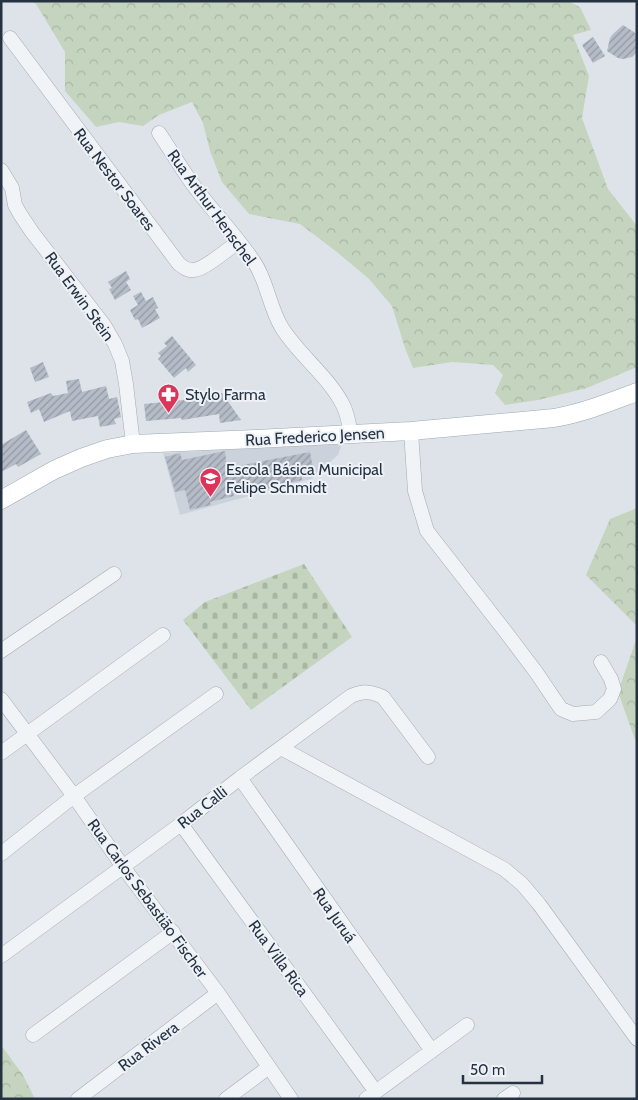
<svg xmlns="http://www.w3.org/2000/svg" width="638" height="1100" viewBox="0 0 638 1100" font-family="Cabin,sans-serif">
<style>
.built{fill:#ccd2db}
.forest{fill:url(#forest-crowns)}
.cemetery{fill:url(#cemetery-stones)}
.building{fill:url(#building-hatch)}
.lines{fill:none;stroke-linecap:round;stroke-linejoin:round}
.minor-casing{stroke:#a3aab4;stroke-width:15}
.major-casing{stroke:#9ca8b6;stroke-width:19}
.minor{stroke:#f1f4f7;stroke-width:14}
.major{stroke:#fff;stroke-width:18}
.labels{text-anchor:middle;stroke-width:4;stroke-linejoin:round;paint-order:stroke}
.street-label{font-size:16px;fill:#253242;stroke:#eef2f7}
.poi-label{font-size:16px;fill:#253242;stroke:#eef2f7;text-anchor:start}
</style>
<defs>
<pattern id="forest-crowns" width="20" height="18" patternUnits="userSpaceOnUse" patternTransform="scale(1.25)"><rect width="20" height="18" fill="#c5d4be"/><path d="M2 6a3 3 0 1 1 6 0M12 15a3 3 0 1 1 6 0" fill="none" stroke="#a9b6a4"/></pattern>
<pattern id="cemetery-stones" width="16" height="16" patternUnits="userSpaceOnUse" patternTransform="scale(1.25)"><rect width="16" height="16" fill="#c5d4be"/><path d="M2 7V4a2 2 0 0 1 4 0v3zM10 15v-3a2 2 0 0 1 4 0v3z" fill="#a9b6a4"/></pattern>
<pattern id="building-hatch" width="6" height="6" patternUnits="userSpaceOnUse" patternTransform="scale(1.25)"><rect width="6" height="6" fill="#b5bcc7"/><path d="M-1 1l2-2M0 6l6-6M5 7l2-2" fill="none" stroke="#9399a3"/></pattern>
</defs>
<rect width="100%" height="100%" fill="#dee3e9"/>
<path class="built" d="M 342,444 L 338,455 L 311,479 L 180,515 L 163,453 Z"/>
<path class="forest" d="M 31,1 L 481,1 L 482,2 L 484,1 L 568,1 L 580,7 L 591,30 L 573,35 L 589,76 L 582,118 L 608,189 L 637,226 L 637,367 L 587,388 L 538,400 L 505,405 L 495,393 L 503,375 L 493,365 L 452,362 L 413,368 L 405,348 L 392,306 L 369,279 L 337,252 L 300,224 L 249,214 L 222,182 L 210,151 L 203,123 L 192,102 L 159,115 L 143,126 L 119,122 L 96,127 L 65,91 L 65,52 L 36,4 Z
M 637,508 L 637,626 L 586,575 L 610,519 Z
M 637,637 L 637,745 L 618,692 Z
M 1,1045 L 23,1075 L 35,1099 L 1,1099 Z"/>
<path class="cemetery" d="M 304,564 L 352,637 L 251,710 L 183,620 L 205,602 Z"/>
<path class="building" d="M 623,25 L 634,32 L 637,35 L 637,52 L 632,57 L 623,59 L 618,58 L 607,51 L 610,38 L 613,34 Z
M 593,37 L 605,56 L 593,63 L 582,45 Z
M 126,271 L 130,279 L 126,282 L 131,290 L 115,300 L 109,289 L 112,288 L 108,282 Z
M 141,292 L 146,301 L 153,297 L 158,308 L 155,309 L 160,318 L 142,328 L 138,319 L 135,320 L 130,310 L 138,305 L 133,296 Z
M 172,336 L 196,365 L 188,372 L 186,368 L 174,378 L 158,359 L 161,356 L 158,353 L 167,346 L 164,343 Z
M 43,362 L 49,377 L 35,382 L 30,368 Z
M 79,379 L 82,392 L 106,386 L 109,399 L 117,397 L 121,417 L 114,419 L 116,424 L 100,427 L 98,416 L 72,421 L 70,411 L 44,422 L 39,409 L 31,413 L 27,402 L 51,393 L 53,396 L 68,393 L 66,381 Z
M 222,393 L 241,420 L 220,423 L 219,414 L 182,420 L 181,418 L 146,421 L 144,404 L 183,400 Z
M 26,430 L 41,454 L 18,467 L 16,464 L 1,472 L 1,445 Z
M 225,451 L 227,468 L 310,452 L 313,468 L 301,471 L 302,480 L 261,490 L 260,486 L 233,491 L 234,496 L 210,502 L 211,505 L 190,510 L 185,490 L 175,492 L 165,457 L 180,453 L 182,460 Z"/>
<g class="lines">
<defs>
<path id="minor" d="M 10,38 L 179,264 C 183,267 188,271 194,270 C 205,269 228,249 238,242
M 159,133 C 172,152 183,172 197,190 C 215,214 237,236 254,262 C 267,280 269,307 282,328 C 299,355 329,377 343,405 C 348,415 349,425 351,435
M 1,170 L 12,188 L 15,205 L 20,214 L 32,232 L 104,325 L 115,344 L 122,361 L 126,384 L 133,444
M 411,431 L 415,491 L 427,531 L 505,631 L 536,672 L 561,709 L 573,714 L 596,712 L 610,699 L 614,689 L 611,679 L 601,662
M 1,651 L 114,574
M 1,699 L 74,796 L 123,867 L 218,993 L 269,1067 L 291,1099
M 281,748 L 504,869 L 522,884 L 539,904 L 637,1039
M 1,753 L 163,635
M 240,778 L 432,1051
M 181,824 L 376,1092
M 1,854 L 74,796 L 216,694
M 1,956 L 181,824 L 240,778 L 351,696 C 364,691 370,691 383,697 L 428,757
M 33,1035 L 173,932
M 78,1099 L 218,993
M 226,1099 L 269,1067
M 366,1099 L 467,1025
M 504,1099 L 513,1093"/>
<path id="major" d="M 1,500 L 54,470 L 81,458 L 107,449 L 133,444 L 256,439 L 411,431 L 554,418 C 583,413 610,402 637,392"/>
</defs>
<use href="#minor" class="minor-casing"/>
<use href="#major" class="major-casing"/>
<use href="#minor" class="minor"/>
<use href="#major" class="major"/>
</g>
<defs>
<symbol id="pharmacy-pin" viewBox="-11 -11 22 30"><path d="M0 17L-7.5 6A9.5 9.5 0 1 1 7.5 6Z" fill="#dc3559" stroke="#eef2f7"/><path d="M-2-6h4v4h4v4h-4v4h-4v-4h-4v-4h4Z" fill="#fff"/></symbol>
<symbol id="school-pin" viewBox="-11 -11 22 30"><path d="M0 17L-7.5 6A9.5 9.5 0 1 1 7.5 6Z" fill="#dc3559" stroke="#eef2f7"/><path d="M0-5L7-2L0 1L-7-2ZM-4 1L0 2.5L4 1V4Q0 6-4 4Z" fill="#fff"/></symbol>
</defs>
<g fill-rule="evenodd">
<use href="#pharmacy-pin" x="156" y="382" width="25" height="34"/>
<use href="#school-pin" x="198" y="466" width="25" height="34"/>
</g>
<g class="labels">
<g class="street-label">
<text transform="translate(115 179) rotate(53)" y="6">Rua Nestor Soares</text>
<text transform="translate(212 207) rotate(54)" y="6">Rua Arthur Henschel</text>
<text transform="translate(80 296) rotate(54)" y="6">Rua Erwin Stein</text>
<text transform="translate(315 436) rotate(-3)" y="6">Rua Frederico Jensen</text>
<text transform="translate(202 807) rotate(-38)" y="6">Rua Calli</text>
<text transform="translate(148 898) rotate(54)" y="6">Rua Carlos Sebastião Fischer</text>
<text transform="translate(335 915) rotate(55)" y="6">Rua Juruá</text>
<text transform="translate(279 958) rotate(54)" y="6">Rua Villa Rica</text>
<text transform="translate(148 1046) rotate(-37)" y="6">Rua Rivera</text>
</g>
<g class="poi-label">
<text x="185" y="400">Stylo Farma</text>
<text x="226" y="475">Escola Básica Municipal<tspan x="226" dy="18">Felipe Schmidt</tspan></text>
</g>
</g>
<rect width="638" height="1100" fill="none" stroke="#253242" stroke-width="5"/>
<path d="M463 1075v8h79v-8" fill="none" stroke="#253242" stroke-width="2.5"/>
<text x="470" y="1075" font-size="15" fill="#253242" stroke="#eef2f7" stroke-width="4" paint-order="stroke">50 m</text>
</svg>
